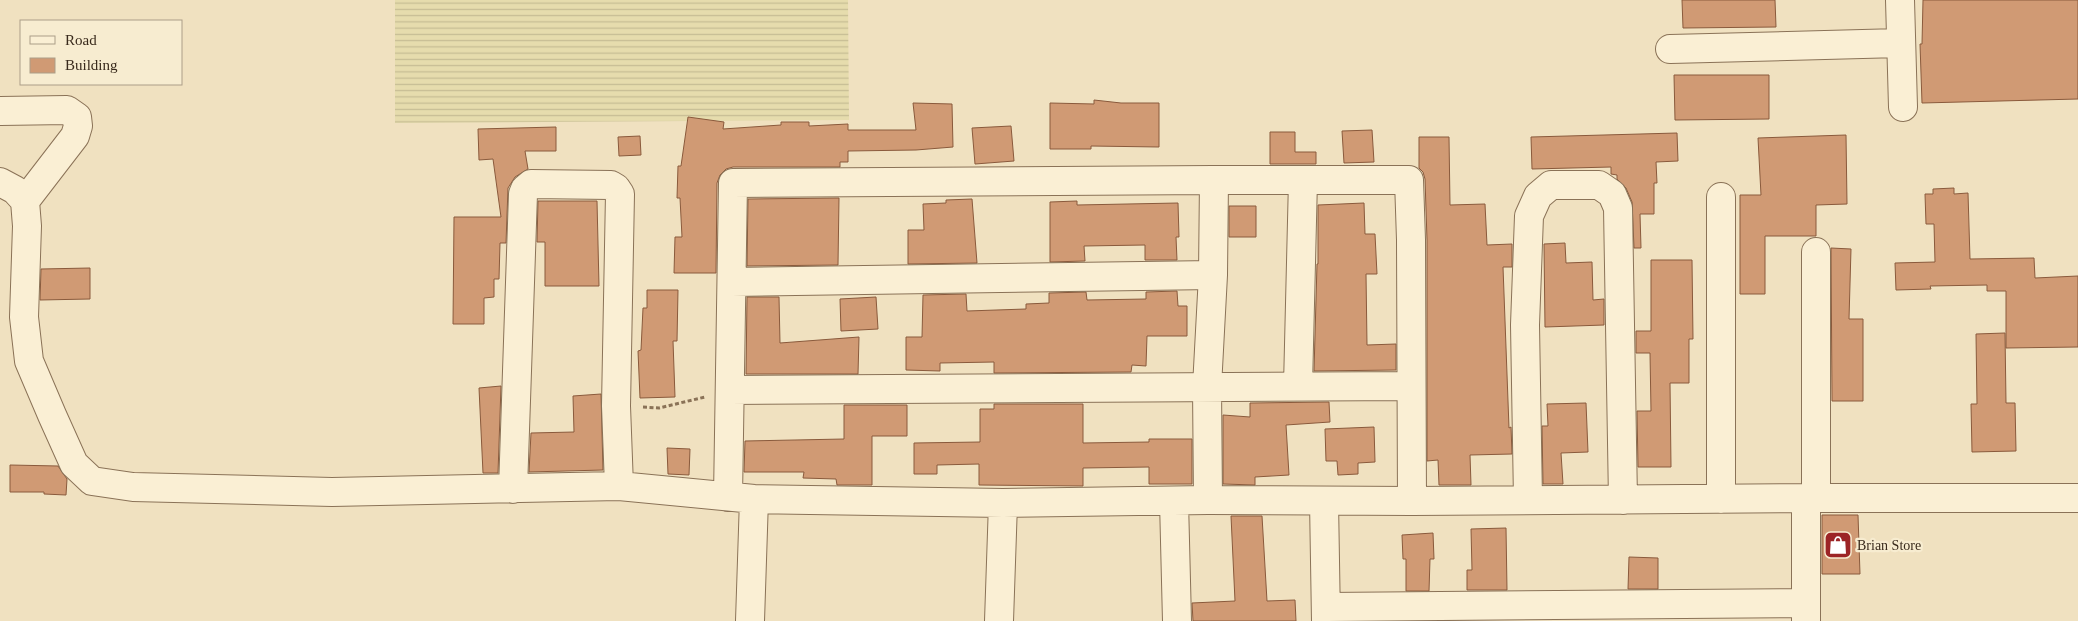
<svg xmlns="http://www.w3.org/2000/svg" width="2078" height="621" viewBox="0 0 2078 621" font-family="Georgia,serif">
<style>
.farmland{fill:url(#farmland-rules)}
.building{fill:#d09a74;stroke:#8a5a3c}
.lines{fill:none;stroke-linecap:round;stroke-linejoin:round}
.minor-casing{stroke:#8a7257;stroke-width:30}
.path{stroke:#8a7257;stroke-width:3;stroke-dasharray:4 2.5;stroke-linecap:butt}
.minor{stroke:#faefd4;stroke-width:28}
.labels{text-anchor:middle;stroke-width:4.5;stroke-linejoin:round;paint-order:stroke}
.poi-label{font-size:14px;fill:#392a1c;stroke:#f7ecd0;text-anchor:start}
</style>
<defs>
<pattern id="farmland-rules" width="6" height="5" patternUnits="userSpaceOnUse" patternTransform="scale(1.25)"><rect width="6" height="5" fill="#e6dcad"/><path d="M0 2.5h6" fill="none" stroke="#c6bd94"/></pattern>
</defs>
<rect width="100%" height="100%" fill="#f0e1c0"/>
<path class="farmland" d="M 395,0 L 848,0 L 849,120 L 395,123 Z"/>
<path class="building" d="M 1682,0 L 1775,0 L 1776,27 L 1683,28 Z
M 1923,0 L 2078,0 L 2078,99 L 1922,103 L 1920,44 L 1922,44 Z
M 1674,75 L 1769,75 L 1769,119 L 1675,120 Z
M 1094,100 L 1121,103 L 1159,103 L 1159,147 L 1091,146 L 1091,149 L 1050,149 L 1050,103 L 1094,104 Z
M 913,103 L 952,104 L 953,147 L 916,150 L 848,151 L 848,162 L 840,162 L 840,167 L 733,167 L 726,169 L 720,175 L 717,183 L 716,273 L 674,273 L 675,237 L 682,237 L 680,198 L 677,198 L 678,166 L 681,166 L 688,117 L 724,122 L 723,129 L 781,125 L 781,122 L 809,122 L 809,126 L 848,124 L 848,130 L 916,130 Z
M 1011,126 L 1014,161 L 975,164 L 972,128 Z
M 556,127 L 556,151 L 525,151 L 528,169 L 515,177 L 508,188 L 506,243 L 500,243 L 499,279 L 494,279 L 494,297 L 484,298 L 484,324 L 453,324 L 454,217 L 501,217 L 493,159 L 479,160 L 478,129 Z
M 1372,130 L 1374,162 L 1344,163 L 1342,131 Z
M 1270,132 L 1295,132 L 1295,152 L 1316,152 L 1316,164 L 1270,164 Z
M 1677,133 L 1678,161 L 1656,162 L 1657,183 L 1654,183 L 1654,214 L 1640,214 L 1641,248 L 1634,248 L 1632,202 L 1626,188 L 1617,179 L 1617,175 L 1611,174 L 1611,167 L 1532,169 L 1531,137 Z
M 1846,135 L 1847,204 L 1816,205 L 1816,236 L 1765,236 L 1765,294 L 1740,294 L 1740,195 L 1761,195 L 1758,138 Z
M 640,136 L 641,155 L 619,156 L 618,137 Z
M 1419,137 L 1449,137 L 1450,205 L 1485,204 L 1487,245 L 1512,244 L 1512,267 L 1503,267 L 1509,428 L 1511,427 L 1512,454 L 1470,455 L 1471,485 L 1439,485 L 1438,460 L 1427,461 L 1427,240 L 1425,179 L 1423,172 L 1419,168 Z
M 1954,188 L 1954,194 L 1968,193 L 1970,259 L 2034,258 L 2035,278 L 2078,276 L 2078,347 L 2006,348 L 2006,291 L 1987,291 L 1987,285 L 1930,286 L 1931,289 L 1896,290 L 1895,263 L 1935,262 L 1934,224 L 1926,224 L 1925,194 L 1933,194 L 1933,189 Z
M 839,198 L 838,265 L 747,266 L 748,199 Z
M 972,199 L 977,263 L 908,264 L 908,230 L 924,230 L 923,204 L 946,203 L 946,200 Z
M 538,201 L 597,201 L 599,286 L 545,286 L 545,242 L 537,242 Z
M 1077,201 L 1077,205 L 1178,203 L 1179,237 L 1176,237 L 1177,260 L 1145,260 L 1145,245 L 1084,246 L 1085,261 L 1050,262 L 1050,202 Z
M 1364,203 L 1365,234 L 1375,234 L 1377,274 L 1366,274 L 1367,345 L 1396,344 L 1396,370 L 1314,371 L 1317,264 L 1318,264 L 1318,205 Z
M 1229,206 L 1256,206 L 1256,237 L 1229,237 Z
M 1565,243 L 1566,263 L 1592,262 L 1593,300 L 1604,299 L 1604,325 L 1545,327 L 1544,244 Z
M 1831,248 L 1851,249 L 1849,319 L 1863,319 L 1863,401 L 1832,401 Z
M 1651,260 L 1692,260 L 1693,339 L 1689,339 L 1689,383 L 1670,383 L 1671,467 L 1638,467 L 1637,411 L 1651,411 L 1650,353 L 1636,353 L 1636,331 L 1651,331 Z
M 90,268 L 90,299 L 40,300 L 41,269 Z
M 647,290 L 678,290 L 677,341 L 673,341 L 675,397 L 640,398 L 638,351 L 641,350 L 643,308 L 647,308 Z
M 1177,291 L 1178,306 L 1187,306 L 1187,336 L 1147,336 L 1146,366 L 1132,365 L 1131,372 L 994,373 L 994,362 L 940,363 L 940,371 L 906,370 L 906,337 L 922,337 L 923,295 L 966,294 L 967,311 L 1026,309 L 1026,304 L 1049,303 L 1049,293 L 1086,292 L 1087,300 L 1146,299 L 1146,292 Z
M 747,297 L 779,297 L 780,343 L 859,337 L 858,374 L 746,374 Z
M 876,297 L 878,329 L 841,331 L 840,299 Z
M 2005,333 L 2006,403 L 2015,403 L 2016,451 L 1972,452 L 1971,404 L 1977,404 L 1976,334 Z
M 501,386 L 498,473 L 483,473 L 479,388 Z
M 601,394 L 603,470 L 529,472 L 531,433 L 574,432 L 573,396 Z
M 1329,402 L 1330,422 L 1286,425 L 1289,475 L 1255,477 L 1255,485 L 1223,484 L 1223,415 L 1250,417 L 1250,403 Z
M 1586,403 L 1588,452 L 1561,453 L 1563,484 L 1543,484 L 1542,426 L 1548,426 L 1547,404 Z
M 994,404 L 1083,404 L 1083,443 L 1149,442 L 1149,439 L 1192,439 L 1192,484 L 1149,484 L 1149,467 L 1083,468 L 1083,486 L 979,485 L 979,464 L 937,465 L 937,474 L 914,474 L 914,443 L 980,442 L 980,409 L 994,409 Z
M 844,405 L 907,405 L 907,436 L 872,436 L 872,485 L 837,485 L 836,479 L 803,478 L 804,472 L 744,472 L 745,441 L 844,439 Z
M 1374,427 L 1375,462 L 1358,463 L 1358,474 L 1338,475 L 1337,461 L 1326,461 L 1325,429 Z
M 667,448 L 690,449 L 689,475 L 668,474 Z
M 10,465 L 58,466 L 67,479 L 66,495 L 44,494 L 44,492 L 10,492 Z
M 1822,515 L 1858,515 L 1860,574 L 1822,574 Z
M 1231,516 L 1262,516 L 1267,601 L 1295,600 L 1296,621 L 1193,621 L 1192,603 L 1235,601 Z
M 1506,528 L 1507,590 L 1467,590 L 1467,570 L 1472,570 L 1471,529 Z
M 1433,533 L 1434,559 L 1430,559 L 1429,591 L 1406,591 L 1406,559 L 1403,559 L 1402,535 Z
M 1629,557 L 1658,558 L 1658,589 L 1628,589 Z"/>
<g class="lines">
<defs>
<path id="minor" d="M 1900,0 L 1903,107
M 1670,49 L 1900,43
M 0,111 L 67,110 L 77,117 L 78,126 L 75,136 L 25,201
M 0,182 L 15,190 L 25,201 L 27,226 L 24,317 L 29,361 L 52,415 L 74,464 L 92,481 L 133,487 L 332,492 L 619,486 L 754,499 L 1003,503 L 1208,500 L 1412,501 L 1806,498 L 2078,498
M 1721,197 L 1721,499
M 1816,252 L 1816,498
M 732,282 L 1213,275
M 1298,386 L 1303,180
M 730,390 L 1411,386
M 513,489 L 523,194 L 525,189 L 531,184 L 611,185 L 616,188 L 620,194 L 616,406 L 619,486
M 728,497 L 733,183 L 1214,180 L 1409,180 L 1411,240 L 1412,501
M 1208,500 L 1207,387 L 1213,275 L 1214,180
M 1528,500 L 1525,325 L 1529,216 L 1538,196 L 1551,185 L 1599,185 L 1612,194 L 1618,208 L 1623,500
M 1174,501 L 1177,621
M 1324,501 L 1326,621
M 1326,607 L 1806,603
M 750,621 L 754,499
M 999,621 L 1003,503
M 1806,621 L 1806,498"/>
</defs>
<use href="#minor" class="minor-casing"/>
<path class="path" d="M 643,407 L 659,408 L 705,397"/>
<use href="#minor" class="minor"/>
</g>
<defs>
<symbol id="shop-square" viewBox="-11 -11 22 22"><rect x="-9" y="-9" width="18" height="18" rx="4" fill="#9c2426" stroke="#f7ecd0"/><path d="M-5-2.5h2.3a2.7 3.5 0 0 1 5.4 0H5L5.5 6h-11ZM-1.5-2.5h3a1.5 2.3 0 0 0-3 0Z" fill="#fff"/></symbol>
</defs>
<g fill-rule="evenodd">
<use href="#shop-square" x="1822" y="529" width="32" height="32"/>
</g>
<g class="labels">
<g class="poi-label">
<text x="1857" y="550">Brian Store</text>
</g>
</g>
<rect x="20" y="20" width="162" height="65" fill="#f7ecd0" stroke="#ab9e88"/>
<rect x="30" y="36" width="25" height="8" fill="#faefd4" stroke="#ab9e88"/>
<text x="65" y="45" font-size="15" fill="#392a1c">Road</text>
<rect x="30" y="58" width="25" height="15" fill="#d09a74" stroke="#ab9e88"/>
<text x="65" y="70" font-size="15" fill="#392a1c">Building</text>
</svg>
